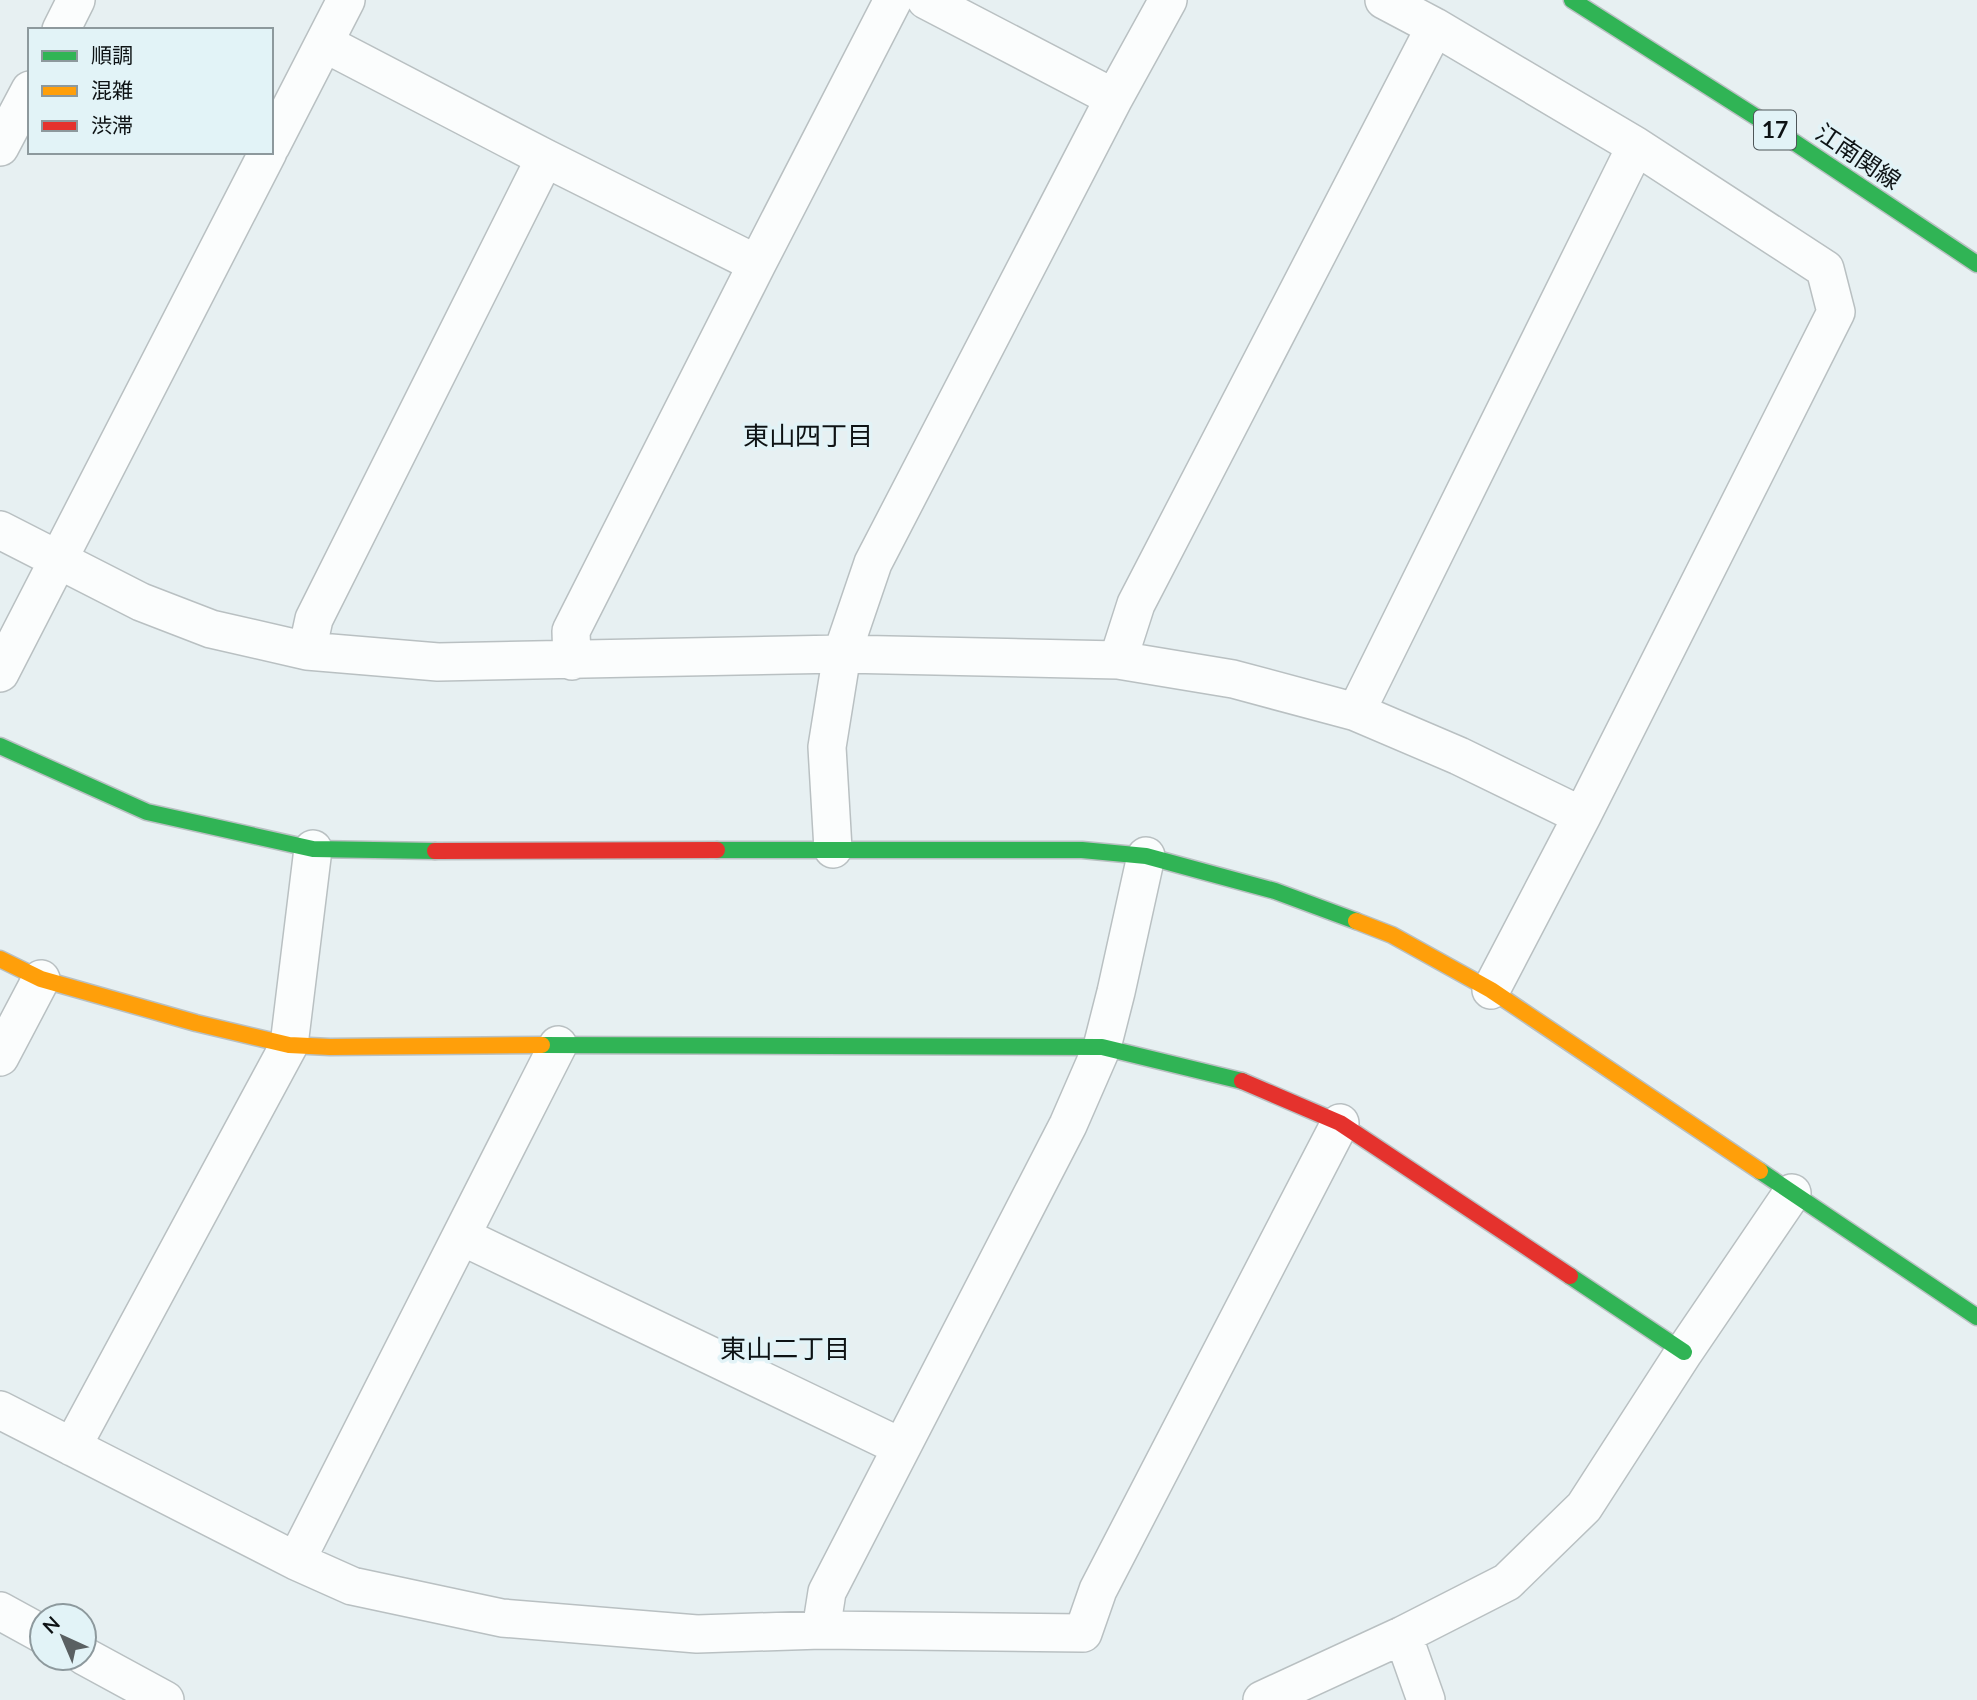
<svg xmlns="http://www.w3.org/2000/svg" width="1977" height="1700" viewBox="0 0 1977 1700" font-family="Lato,'Noto Sans JP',sans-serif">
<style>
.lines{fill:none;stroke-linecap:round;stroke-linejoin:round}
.street-casing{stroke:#b9c0c2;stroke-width:40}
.fast-casing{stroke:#b9c0c2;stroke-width:19}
.slow-casing{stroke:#b9c0c2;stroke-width:19}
.jam-casing{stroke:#b9c0c2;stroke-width:19}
.street{stroke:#fbfdfd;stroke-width:37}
.fast{stroke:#30b455;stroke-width:16}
.slow{stroke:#ff9f0a;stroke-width:16}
.jam{stroke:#e5322d;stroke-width:16}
.labels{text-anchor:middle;stroke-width:7;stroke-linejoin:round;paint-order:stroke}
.shield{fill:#e2f3f7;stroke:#4e5659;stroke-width:2}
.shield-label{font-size:23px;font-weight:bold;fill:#0e1315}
.street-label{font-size:24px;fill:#0e1315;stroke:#e2f3f7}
.neighbourhood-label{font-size:26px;fill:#0e1315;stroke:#e2f3f7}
</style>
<rect width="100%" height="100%" fill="#e7f0f2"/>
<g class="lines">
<defs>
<path id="street" d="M 926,0 L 1114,98
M 1384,0 L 1435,27 L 1636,146 L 1825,269 L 1836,312 L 1582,816 L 1491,990
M 61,30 L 76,0
M 324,43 L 545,158 L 757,264
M 271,146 L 346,0
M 0,147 L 30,90
M 0,530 L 141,602 L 211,629 L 307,651 L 438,662 L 842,654 L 1118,660 L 1233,679 L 1356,712 L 1459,756 L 1582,816
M 307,651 L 314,619 L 545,158
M 1118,660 L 1136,604 L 1435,27
M 572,661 L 571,631 L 757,264 L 893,0
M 0,673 L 268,152
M 1356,712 L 1636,146
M 833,849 L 827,747 L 842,654 L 873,563 L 1114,98 L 1168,0
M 0,1057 L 41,979
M 461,1236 L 901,1447
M 0,1410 L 296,1561 L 352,1586 L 502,1618 L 697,1634 L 821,1630 L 1083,1633 L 1098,1590 L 1340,1123
M 72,1447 L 289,1045 L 313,849
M 296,1561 L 558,1045
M 0,1611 L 42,1634
M 821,1630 L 827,1592 L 1068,1125 L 1102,1047 L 1116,992 L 1146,856
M 1403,1635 L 1426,1700
M 84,1656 L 165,1700
M 1262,1700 L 1403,1635 L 1507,1582 L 1584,1507 L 1684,1352 L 1792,1193"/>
<path id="fast" d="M 1572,0 L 1764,122 L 1977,264
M 0,746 L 147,812 L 313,849 L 435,851
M 717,850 L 1082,850 L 1146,856 L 1275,891 L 1356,921
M 542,1045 L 1102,1047 L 1242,1081
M 1760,1171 L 1977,1317
M 1570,1276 L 1684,1352"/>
<path id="slow" d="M 1356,921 L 1392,935 L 1491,990 L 1760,1171
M 0,959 L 41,979 L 196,1023 L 289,1045 L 330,1047 L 542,1045"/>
<path id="jam" d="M 435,851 L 717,850
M 1242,1081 L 1340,1123 L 1570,1276"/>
</defs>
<use href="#street" class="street-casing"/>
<use href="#fast" class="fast-casing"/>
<use href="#slow" class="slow-casing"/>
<use href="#jam" class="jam-casing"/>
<use href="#street" class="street"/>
<use href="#fast" class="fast"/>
<use href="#slow" class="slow"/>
<use href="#jam" class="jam"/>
</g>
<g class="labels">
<rect class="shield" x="1754" y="110.5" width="42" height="39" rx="5"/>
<g class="shield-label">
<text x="1775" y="138">17</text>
</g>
<g class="street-label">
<text transform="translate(1858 157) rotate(34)" y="8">江南関線</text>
</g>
<g class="neighbourhood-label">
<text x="808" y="445">東山四丁目</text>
<text x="785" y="1358">東山二丁目</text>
</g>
</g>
<rect x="28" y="28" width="245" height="126" fill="#e2f3f7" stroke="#8d999d" stroke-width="2"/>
<rect x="42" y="51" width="35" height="10" fill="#30b455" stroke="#8d999d" stroke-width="2"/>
<text x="91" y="63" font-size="21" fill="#0e1315">順調</text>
<rect x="42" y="86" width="35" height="10" fill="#ff9f0a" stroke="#8d999d" stroke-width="2"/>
<text x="91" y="98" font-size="21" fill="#0e1315">混雑</text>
<rect x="42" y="121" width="35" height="10" fill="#e5322d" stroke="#8d999d" stroke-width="2"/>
<text x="91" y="133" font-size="21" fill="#0e1315">渋滞</text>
<g transform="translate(63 1637) rotate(316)"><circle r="33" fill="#e2f3f7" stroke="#8d999d" stroke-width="2"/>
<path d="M0-5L12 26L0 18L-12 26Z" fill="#5a6062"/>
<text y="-10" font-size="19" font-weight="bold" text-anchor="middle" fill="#0e1315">N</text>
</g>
</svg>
